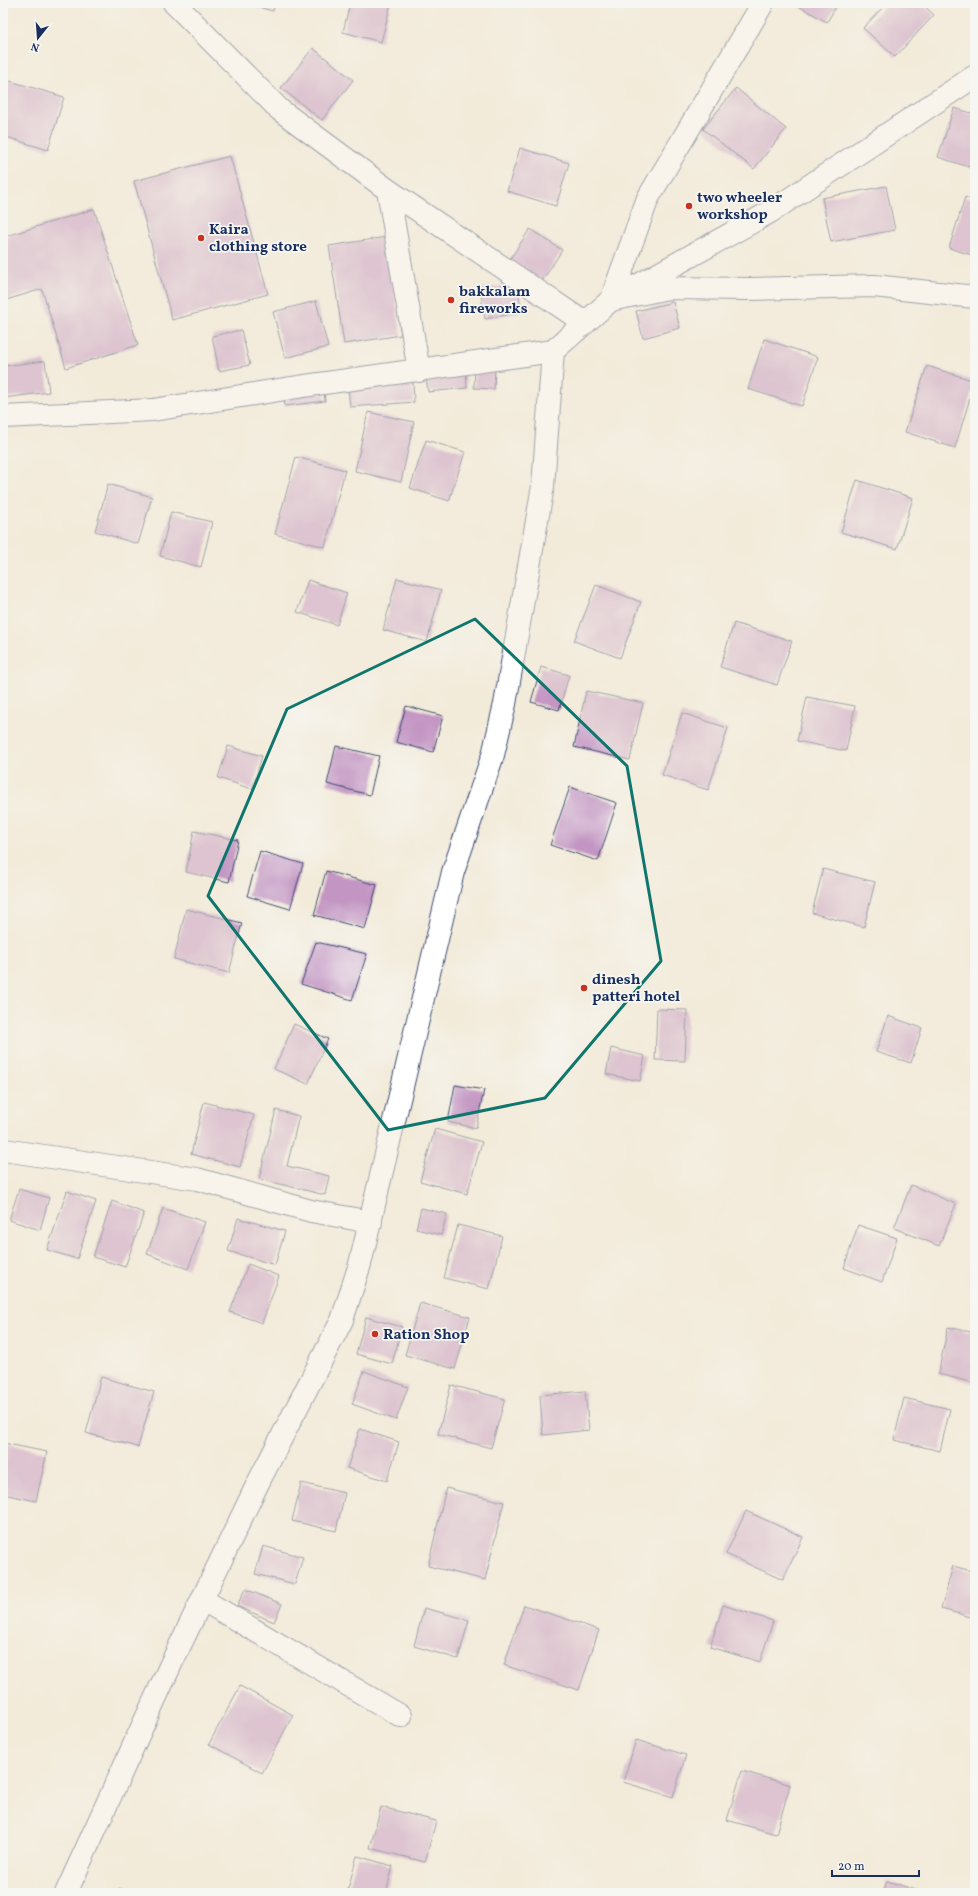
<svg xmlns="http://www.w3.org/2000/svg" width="978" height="1896" viewBox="0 0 978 1896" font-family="Vollkorn,serif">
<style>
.building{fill:#c395c3}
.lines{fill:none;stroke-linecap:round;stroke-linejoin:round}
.street-casing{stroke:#3b4b71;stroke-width:24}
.street{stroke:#fff;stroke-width:22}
.marked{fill:none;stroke:#0f766e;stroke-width:3;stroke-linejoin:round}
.poi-dot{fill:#c8321e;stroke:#f6f6f2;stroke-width:1.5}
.labels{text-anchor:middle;stroke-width:3.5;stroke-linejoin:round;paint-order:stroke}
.poi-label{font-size:15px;font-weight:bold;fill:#1b2f5e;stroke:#f6f6f2;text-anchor:start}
</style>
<rect width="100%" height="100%" fill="#f6f6f2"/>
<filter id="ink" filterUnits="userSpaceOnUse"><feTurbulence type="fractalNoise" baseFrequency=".025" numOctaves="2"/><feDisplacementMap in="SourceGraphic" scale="8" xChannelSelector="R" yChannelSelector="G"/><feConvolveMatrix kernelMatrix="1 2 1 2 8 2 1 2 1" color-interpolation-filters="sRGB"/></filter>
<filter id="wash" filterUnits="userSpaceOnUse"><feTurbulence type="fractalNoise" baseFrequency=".012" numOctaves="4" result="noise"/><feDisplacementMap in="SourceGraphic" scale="16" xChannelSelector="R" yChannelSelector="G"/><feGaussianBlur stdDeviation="0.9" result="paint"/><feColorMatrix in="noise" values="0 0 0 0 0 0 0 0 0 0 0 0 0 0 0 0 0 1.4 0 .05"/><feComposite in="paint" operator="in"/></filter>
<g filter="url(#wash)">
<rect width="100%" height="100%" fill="#f3ebda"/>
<g id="blocks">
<path class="building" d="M 243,3 L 275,3 L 273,11 Z
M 350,3 L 391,3 L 381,42 L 343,32 Z
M 793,3 L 838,3 L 827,22 Z
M 887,3 L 921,3 L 934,15 L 895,57 L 863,28 Z
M 313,48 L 353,80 L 322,120 L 281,88 Z
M 3,79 L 64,97 L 48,150 L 3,136 Z
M 736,88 L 786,129 L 754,169 L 703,129 Z
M 954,108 L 975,114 L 975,169 L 938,157 Z
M 520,148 L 569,163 L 556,206 L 507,191 Z
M 230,156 L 268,294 L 172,320 L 134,181 Z
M 886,186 L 895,230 L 831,242 L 822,198 Z
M 965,197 L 975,200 L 975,256 L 949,248 Z
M 94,209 L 138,345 L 66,368 L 42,289 L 3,301 L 3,237 Z
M 530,229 L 562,250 L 539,286 L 506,265 Z
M 386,237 L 401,335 L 344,344 L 329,246 Z
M 517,283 L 522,312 L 485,319 L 480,289 Z
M 316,301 L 328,347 L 285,358 L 273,312 Z
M 673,302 L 680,328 L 643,338 L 636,311 Z
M 241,330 L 250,365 L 219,371 L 212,336 Z
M 764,339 L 818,357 L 802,406 L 748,389 Z
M 45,361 L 49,392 L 4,398 L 3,366 Z
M 927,366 L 975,381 L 955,448 L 905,432 Z
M 475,368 L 495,369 L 494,389 L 474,388 Z
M 466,373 L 467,388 L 428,392 L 426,377 Z
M 413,382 L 414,402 L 350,407 L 348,387 Z
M 324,390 L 325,401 L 285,406 L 283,395 Z
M 368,412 L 414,422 L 401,482 L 355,471 Z
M 426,440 L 465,452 L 449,501 L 410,488 Z
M 296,457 L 345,470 L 325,547 L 275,534 Z
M 857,480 L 913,498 L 897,549 L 841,532 Z
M 108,484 L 152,497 L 138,544 L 95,531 Z
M 171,512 L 212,522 L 201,567 L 160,556 Z
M 397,578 L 441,590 L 427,642 L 383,630 Z
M 308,580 L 347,593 L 337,625 L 297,612 Z
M 596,585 L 641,602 L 620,658 L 574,641 Z
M 734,623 L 792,641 L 777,685 L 720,667 Z
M 541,667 L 569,675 L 559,710 L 531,702 Z
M 586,691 L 643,703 L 630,760 L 574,747 Z
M 807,697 L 855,706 L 846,751 L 797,741 Z
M 406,706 L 443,716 L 433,752 L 396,742 Z
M 682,713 L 728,728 L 708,790 L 662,775 Z
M 228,746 L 262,756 L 252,789 L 218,778 Z
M 336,746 L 379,756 L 370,795 L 327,784 Z
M 570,787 L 617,803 L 598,861 L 550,845 Z
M 194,831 L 238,840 L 229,882 L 186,872 Z
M 260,851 L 303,864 L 290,909 L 247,896 Z
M 823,869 L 875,882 L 864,927 L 812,913 Z
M 326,871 L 377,885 L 365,929 L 314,915 Z
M 186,909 L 242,923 L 229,973 L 174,959 Z
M 316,942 L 367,954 L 352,1000 L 301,984 Z
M 657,1009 L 687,1010 L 685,1061 L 655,1060 Z
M 888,1016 L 922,1028 L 911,1063 L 876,1052 Z
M 294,1024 L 328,1039 L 308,1084 L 274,1069 Z
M 611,1048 L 645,1056 L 640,1081 L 606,1074 Z
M 455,1085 L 484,1090 L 476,1128 L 448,1122 Z
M 204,1102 L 254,1115 L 240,1167 L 191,1154 Z
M 276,1110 L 299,1116 L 287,1166 L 329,1176 L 325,1195 L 259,1179 Z
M 435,1129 L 482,1142 L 467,1194 L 420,1181 Z
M 911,1185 L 956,1204 L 939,1246 L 894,1228 Z
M 19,1189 L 49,1198 L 40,1230 L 9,1220 Z
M 67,1191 L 96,1201 L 77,1259 L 47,1250 Z
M 112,1201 L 144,1213 L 125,1267 L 93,1257 Z
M 163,1208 L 205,1222 L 188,1269 L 147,1254 Z
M 421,1208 L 447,1214 L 441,1235 L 416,1229 Z
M 238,1218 L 285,1231 L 275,1265 L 228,1251 Z
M 458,1225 L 502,1236 L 489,1289 L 444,1278 Z
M 858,1225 L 897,1238 L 882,1282 L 844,1268 Z
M 248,1264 L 279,1276 L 262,1323 L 230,1312 Z
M 420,1303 L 470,1317 L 455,1369 L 405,1355 Z
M 366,1317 L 402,1327 L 392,1364 L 356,1354 Z
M 948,1327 L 975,1333 L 975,1383 L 938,1374 Z
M 364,1371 L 408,1387 L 396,1420 L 352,1404 Z
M 101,1377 L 154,1392 L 138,1447 L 86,1433 Z
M 451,1385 L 505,1399 L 491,1448 L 438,1434 Z
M 585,1391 L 589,1430 L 543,1435 L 540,1395 Z
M 904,1398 L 950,1409 L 940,1451 L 894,1440 Z
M 360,1429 L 399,1442 L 387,1481 L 347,1468 Z
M 3,1443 L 47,1452 L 36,1501 L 3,1494 Z
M 301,1483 L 345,1493 L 336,1531 L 292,1521 Z
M 446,1488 L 504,1502 L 485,1580 L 428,1566 Z
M 746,1511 L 803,1537 L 783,1580 L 726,1554 Z
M 263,1546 L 303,1557 L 295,1584 L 255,1574 Z
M 953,1566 L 975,1572 L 975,1618 L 941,1609 Z
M 245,1589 L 282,1604 L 274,1622 L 237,1606 Z
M 524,1605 L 599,1630 L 579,1690 L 504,1665 Z
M 723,1605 L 773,1621 L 760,1662 L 710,1647 Z
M 424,1608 L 469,1620 L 458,1659 L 414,1646 Z
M 240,1686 L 293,1715 L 262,1773 L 209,1744 Z
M 636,1740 L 686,1755 L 673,1797 L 623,1782 Z
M 742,1771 L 790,1785 L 776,1834 L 727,1820 Z
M 381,1807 L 436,1821 L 425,1862 L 370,1848 Z
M 357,1856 L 393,1866 L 386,1893 L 347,1893 Z
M 887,1881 L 926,1893 L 883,1893 Z
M 119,1888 L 133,1893 L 118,1893 Z"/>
</g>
</g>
<g filter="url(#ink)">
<use href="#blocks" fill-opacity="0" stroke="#3b4b71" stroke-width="1"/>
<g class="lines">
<defs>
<path id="street" d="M 174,3 L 280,110 L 388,190 L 585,323
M 388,190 L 419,371
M 631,289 L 770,212 L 975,76
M 611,300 L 648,198 L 763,3
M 3,417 L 153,410 L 304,386 L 553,351
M 4,1150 L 197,1179 L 311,1211 L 371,1222
M 203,1600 L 401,1716
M 66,1893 L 171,1664 L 257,1485 L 342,1320 L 360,1264 L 453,872 L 493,755 L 505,704 L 543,486 L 553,351 L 611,300 L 668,288 L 749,289 L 874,286 L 975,297"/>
</defs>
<use href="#street" class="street-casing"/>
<use href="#street" class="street"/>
</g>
</g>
<path d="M0 0H978V1896H0ZM 475,619 L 627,766 L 661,961 L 545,1098 L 388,1130 L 208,896 L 287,709 Z" fill="#f3ebda" fill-opacity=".55" fill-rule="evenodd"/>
<path class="marked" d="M 475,619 L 627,766 L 661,961 L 545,1098 L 388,1130 L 208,896 L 287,709 Z"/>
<g class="poi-dot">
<circle cx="689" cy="206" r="4"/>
<circle cx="201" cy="238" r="4"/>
<circle cx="451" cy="300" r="4"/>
<circle cx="584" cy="988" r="4"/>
<circle cx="375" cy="1334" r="4"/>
</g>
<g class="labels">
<g class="poi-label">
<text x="697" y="202">two wheeler<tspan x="697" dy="17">workshop</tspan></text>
<text x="209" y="234">Kaira<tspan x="209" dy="17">clothing store</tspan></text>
<text x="459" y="296">bakkalam<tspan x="459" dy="17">fireworks</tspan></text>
<text x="592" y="984">dinesh<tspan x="592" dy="17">patteri hotel</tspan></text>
<text x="383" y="1339">Ration Shop</text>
</g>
</g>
<rect width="978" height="1896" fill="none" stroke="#f6f6f2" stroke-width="16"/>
<g transform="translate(38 38) rotate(197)" stroke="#f6f6f2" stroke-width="3" paint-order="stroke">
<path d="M0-3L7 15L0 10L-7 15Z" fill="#1b2f5e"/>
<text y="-6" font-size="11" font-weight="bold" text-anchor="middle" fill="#1b2f5e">N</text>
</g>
<path d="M832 1870v6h87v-6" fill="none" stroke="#1b2f5e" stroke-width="2"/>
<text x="838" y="1870" font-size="12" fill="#1b2f5e" stroke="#f6f6f2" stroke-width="3" paint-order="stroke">20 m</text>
</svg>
